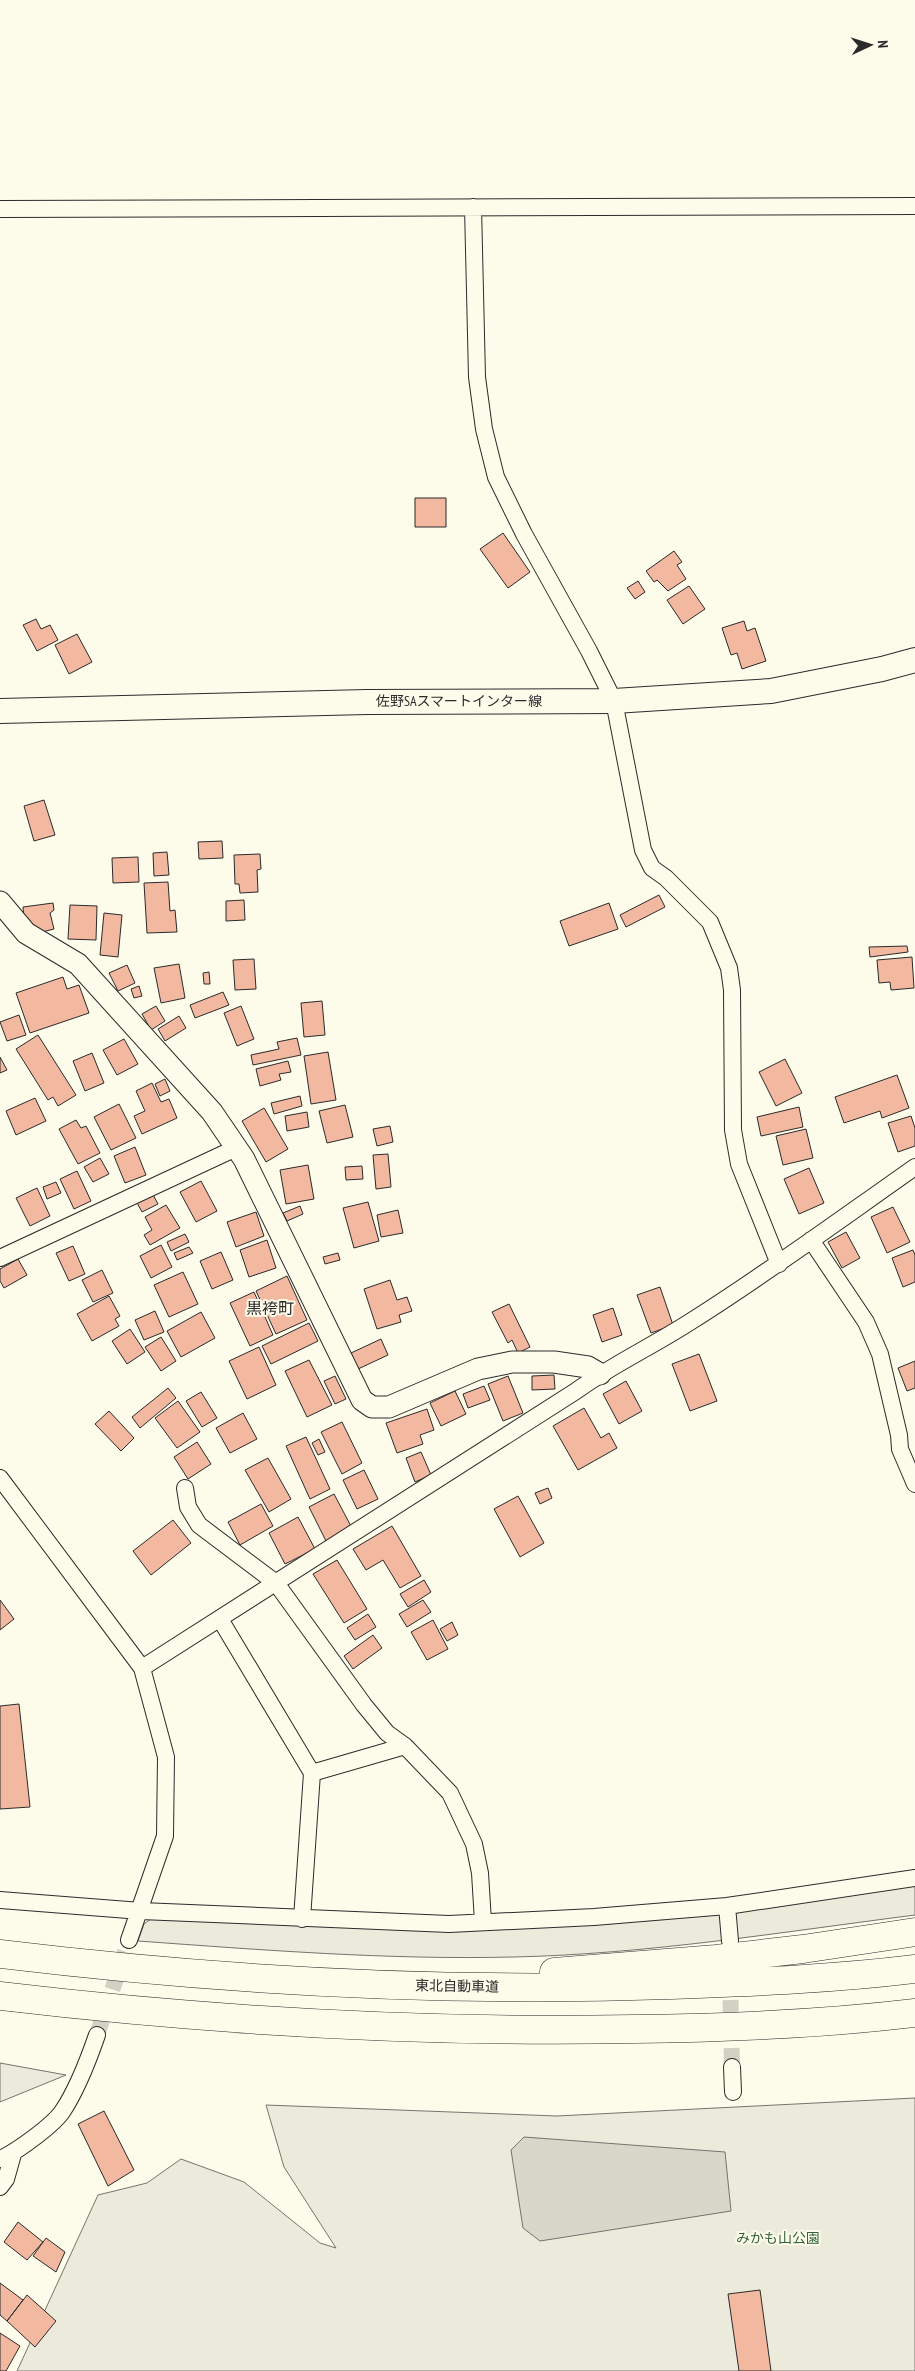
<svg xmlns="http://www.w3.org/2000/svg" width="915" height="2371" viewBox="0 0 915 2371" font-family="'PT Sans Narrow','Noto Sans JP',sans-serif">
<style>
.green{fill:#ecebdb;stroke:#74746e}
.water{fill:#d8d7c9;stroke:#74746e}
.building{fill:#f2b8a0;stroke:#2b2b2b}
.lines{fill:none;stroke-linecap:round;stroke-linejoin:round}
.minor-tunnel{stroke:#d3d1c4;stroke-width:16;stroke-dasharray:16 8;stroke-linecap:butt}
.minor-casing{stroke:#2b2b2b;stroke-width:18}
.tertiary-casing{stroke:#2b2b2b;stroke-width:23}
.secondary-casing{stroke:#2b2b2b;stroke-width:26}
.motorway-casing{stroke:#2b2b2b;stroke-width:29}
.minor{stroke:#fdfbea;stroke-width:16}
.tertiary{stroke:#fdfbea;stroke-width:21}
.secondary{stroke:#fdfbea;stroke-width:24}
.motorway{stroke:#fdfbea;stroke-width:28}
.labels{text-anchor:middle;stroke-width:4;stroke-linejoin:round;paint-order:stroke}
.street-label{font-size:14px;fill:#2b2b2b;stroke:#fdfbea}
.park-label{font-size:14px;fill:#34623c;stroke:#fdfbea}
.quarter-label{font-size:16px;fill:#2b2b2b;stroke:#fdfbea}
</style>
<rect width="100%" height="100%" fill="#fdfbea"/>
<path class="green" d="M 915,1883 L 915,1915 C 782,1932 648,1954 514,1957 C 388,1960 263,1950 138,1941 L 144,1924 L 156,1915 L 441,1931 Z
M 0,2063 L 66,2075 L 0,2102 Z
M 915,2098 L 915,2371 L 17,2371 L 98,2195 L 147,2183 L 181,2159 L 244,2182 L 320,2243 L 336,2248 L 284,2167 L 266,2105 L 557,2116 Z"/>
<path class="water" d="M 524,2137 L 725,2152 L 731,2211 L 540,2241 L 523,2228 L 511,2150 Z"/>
<path class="building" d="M 415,498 L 446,498 L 446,527 L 415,527 Z
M 503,533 L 530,572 L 508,588 L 480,549 Z
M 674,551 L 682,562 L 677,565 L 686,579 L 668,591 L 657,580 L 654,582 L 646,571 Z
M 638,581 L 645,592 L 635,599 L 627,588 Z
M 689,586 L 705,609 L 683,624 L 667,600 Z
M 36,619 L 41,629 L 50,625 L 58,640 L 37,651 L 23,625 Z
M 744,621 L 747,631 L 755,628 L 766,661 L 742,669 L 737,653 L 731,655 L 722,628 Z
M 77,634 L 92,662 L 69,674 L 55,645 Z
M 44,800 L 55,835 L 34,841 L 24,806 Z
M 222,841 L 223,858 L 199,859 L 198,842 Z
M 167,852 L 169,875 L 154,876 L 153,853 Z
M 260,854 L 261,869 L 257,870 L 258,892 L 240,893 L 239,884 L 235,884 L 234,855 Z
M 138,857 L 139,882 L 113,883 L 112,858 Z
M 168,882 L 170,911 L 175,910 L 177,932 L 147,933 L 144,883 Z
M 659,895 L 665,907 L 626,927 L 620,915 Z
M 244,900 L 245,920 L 226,921 L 226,901 Z
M 53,903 L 54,910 L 50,913 L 54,929 L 42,932 L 24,919 L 23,907 Z
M 609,903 L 618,929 L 569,946 L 560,921 Z
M 70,905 L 97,906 L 96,940 L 68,939 Z
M 104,913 L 122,915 L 118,957 L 100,955 Z
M 907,946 L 908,952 L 870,957 L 869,947 Z
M 912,957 L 914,988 L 891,990 L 890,982 L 879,983 L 877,960 Z
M 254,959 L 256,989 L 235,990 L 233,960 Z
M 179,964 L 185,998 L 161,1003 L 154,968 Z
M 127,965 L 135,983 L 118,991 L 109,973 Z
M 209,972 L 210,984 L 204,984 L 203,973 Z
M 63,977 L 67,989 L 79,985 L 89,1013 L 30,1033 L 16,993 Z
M 139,986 L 142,996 L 134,998 L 131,989 Z
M 223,992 L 229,1005 L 195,1018 L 190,1005 Z
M 322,1001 L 325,1035 L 304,1037 L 301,1003 Z
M 156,1006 L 165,1021 L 151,1030 L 142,1014 Z
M 241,1006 L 254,1039 L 237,1046 L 224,1013 Z
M 19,1015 L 26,1035 L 7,1041 L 0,1022 Z
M 179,1016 L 186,1028 L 165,1041 L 158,1029 Z
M 38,1035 L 76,1095 L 58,1106 L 53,1097 L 48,1100 L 16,1049 Z
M 297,1038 L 301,1055 L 253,1065 L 251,1055 L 279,1049 L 277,1042 Z
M 124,1039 L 138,1064 L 117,1075 L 103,1050 Z
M 328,1052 L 336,1100 L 311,1104 L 304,1056 Z
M 92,1053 L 104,1083 L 85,1091 L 73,1061 Z
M 0,1057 L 7,1070 L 0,1073 Z
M 785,1059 L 802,1093 L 776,1106 L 759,1072 Z
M 288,1061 L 291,1072 L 279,1074 L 281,1080 L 260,1086 L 256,1069 Z
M 897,1075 L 909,1108 L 882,1118 L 880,1111 L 844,1123 L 835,1097 Z
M 165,1079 L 170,1091 L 160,1096 L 155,1084 Z
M 152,1083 L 161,1102 L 169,1099 L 177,1118 L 142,1134 L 134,1116 L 145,1111 L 136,1091 Z
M 300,1096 L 302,1106 L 274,1114 L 271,1103 Z
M 35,1098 L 46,1121 L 16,1135 L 6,1111 Z
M 119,1104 L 136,1138 L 111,1150 L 94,1117 Z
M 345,1105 L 353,1137 L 327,1143 L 319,1111 Z
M 799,1107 L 803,1127 L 761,1136 L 757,1117 Z
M 264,1108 L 288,1149 L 266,1162 L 242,1121 Z
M 307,1112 L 309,1127 L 287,1131 L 285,1116 Z
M 911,1116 L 915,1128 L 915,1146 L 898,1152 L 888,1123 Z
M 76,1120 L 81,1128 L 86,1126 L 100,1153 L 78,1164 L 59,1129 Z
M 390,1126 L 393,1142 L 377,1146 L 373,1129 Z
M 806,1129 L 813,1158 L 783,1165 L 776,1136 Z
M 135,1147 L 146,1175 L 125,1183 L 114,1156 Z
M 388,1154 L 391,1187 L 376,1189 L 373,1155 Z
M 100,1158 L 109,1174 L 93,1182 L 84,1167 Z
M 308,1165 L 314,1199 L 286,1204 L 280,1170 Z
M 362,1166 L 363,1179 L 346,1180 L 345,1167 Z
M 809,1168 L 824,1203 L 799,1214 L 784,1179 Z
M 77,1171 L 91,1201 L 74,1209 L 60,1179 Z
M 201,1181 L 217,1211 L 196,1222 L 180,1192 Z
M 56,1182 L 61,1193 L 47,1199 L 43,1187 Z
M 37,1188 L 50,1216 L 30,1226 L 16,1198 Z
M 151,1191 L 158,1204 L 142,1212 L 135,1199 Z
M 368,1202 L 379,1241 L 354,1248 L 343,1208 Z
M 166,1205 L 180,1228 L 150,1245 L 144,1235 L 152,1230 L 145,1217 Z
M 300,1206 L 303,1214 L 287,1221 L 283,1213 Z
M 893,1207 L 910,1242 L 887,1253 L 871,1217 Z
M 398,1210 L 403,1233 L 381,1237 L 377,1215 Z
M 256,1212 L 264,1236 L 236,1247 L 227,1222 Z
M 846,1232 L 860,1258 L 842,1268 L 828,1242 Z
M 185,1234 L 189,1242 L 171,1251 L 167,1242 Z
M 267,1240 L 276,1268 L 249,1277 L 240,1250 Z
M 161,1245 L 172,1267 L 151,1278 L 140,1256 Z
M 73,1246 L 85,1274 L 69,1281 L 56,1253 Z
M 189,1247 L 193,1253 L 177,1260 L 174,1253 Z
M 913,1250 L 915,1255 L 915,1282 L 903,1287 L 892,1258 Z
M 221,1252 L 233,1280 L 212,1289 L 200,1261 Z
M 338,1253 L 340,1260 L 325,1264 L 323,1257 Z
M 18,1259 L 27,1275 L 4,1288 L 0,1281 L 0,1269 Z
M 102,1270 L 113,1293 L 93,1302 L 82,1280 Z
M 183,1272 L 198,1304 L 169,1317 L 154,1285 Z
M 287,1276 L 307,1320 L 276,1334 L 256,1291 Z
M 390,1280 L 397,1300 L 407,1297 L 412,1311 L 399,1315 L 401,1322 L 377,1329 L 364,1289 Z
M 660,1287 L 673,1325 L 651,1333 L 637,1295 Z
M 254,1292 L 273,1335 L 250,1346 L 230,1303 Z
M 109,1296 L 120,1316 L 115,1319 L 119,1326 L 92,1341 L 77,1314 Z
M 509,1304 L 530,1347 L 518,1353 L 512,1340 L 508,1343 L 492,1312 Z
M 613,1308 L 622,1335 L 602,1342 L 593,1315 Z
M 155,1311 L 164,1332 L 144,1340 L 135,1320 Z
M 201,1312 L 215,1338 L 181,1357 L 167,1331 Z
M 309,1323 L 318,1341 L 271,1364 L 262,1346 Z
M 130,1329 L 145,1352 L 127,1364 L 112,1341 Z
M 161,1337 L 176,1361 L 161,1371 L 145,1347 Z
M 381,1339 L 388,1355 L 358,1369 L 351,1353 Z
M 259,1347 L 276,1385 L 247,1399 L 229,1361 Z
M 699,1354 L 717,1401 L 690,1411 L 672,1364 Z
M 309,1360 L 332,1405 L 307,1417 L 285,1371 Z
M 915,1361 L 915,1388 L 907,1391 L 898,1368 Z
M 554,1375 L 555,1389 L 532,1390 L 532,1376 Z
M 335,1376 L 346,1399 L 335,1404 L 324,1381 Z
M 508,1376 L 523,1413 L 503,1421 L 488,1384 Z
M 626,1381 L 642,1411 L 619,1424 L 603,1394 Z
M 484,1386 L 490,1400 L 468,1408 L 463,1394 Z
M 168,1388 L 176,1398 L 140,1428 L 132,1417 Z
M 455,1391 L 466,1414 L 441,1426 L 430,1403 Z
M 201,1392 L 217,1418 L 202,1427 L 186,1401 Z
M 178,1401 L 200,1432 L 177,1448 L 155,1418 Z
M 584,1408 L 601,1438 L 609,1433 L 617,1448 L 578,1470 L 553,1426 Z
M 427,1409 L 434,1430 L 420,1435 L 423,1444 L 397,1453 L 386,1423 Z
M 109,1411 L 134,1438 L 121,1451 L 95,1424 Z
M 243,1413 L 257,1439 L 230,1453 L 216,1428 Z
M 342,1422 L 362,1463 L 342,1474 L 321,1432 Z
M 306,1437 L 330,1489 L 310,1499 L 286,1446 Z
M 319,1439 L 325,1452 L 318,1455 L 312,1443 Z
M 197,1442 L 211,1464 L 188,1479 L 174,1457 Z
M 421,1452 L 431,1475 L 415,1482 L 406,1458 Z
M 268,1458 L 291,1499 L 269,1512 L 245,1470 Z
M 364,1470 L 378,1499 L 357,1509 L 343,1480 Z
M 548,1488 L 552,1498 L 540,1504 L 535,1493 Z
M 334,1494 L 353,1530 L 327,1543 L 309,1507 Z
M 518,1496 L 544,1543 L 520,1557 L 494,1509 Z
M 261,1504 L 273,1526 L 240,1545 L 228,1522 Z
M 298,1517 L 315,1549 L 285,1564 L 269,1533 Z
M 173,1520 L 191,1543 L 151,1575 L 133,1551 Z
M 392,1526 L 421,1576 L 400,1588 L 383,1560 L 366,1570 L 353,1549 Z
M 337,1560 L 367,1609 L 344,1623 L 313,1574 Z
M 424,1580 L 431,1592 L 408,1607 L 400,1594 Z
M 0,1600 L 14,1619 L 0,1630 Z
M 423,1600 L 431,1612 L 407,1627 L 399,1614 Z
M 368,1614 L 376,1627 L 355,1640 L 347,1628 Z
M 433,1620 L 448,1649 L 427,1660 L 411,1632 Z
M 452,1622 L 458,1635 L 447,1641 L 440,1629 Z
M 373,1635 L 382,1648 L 353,1669 L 344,1656 Z
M 19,1704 L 30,1807 L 0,1809 L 0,1706 Z
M 104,2111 L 134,2170 L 108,2186 L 78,2124 Z
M 18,2222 L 43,2242 L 27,2260 L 4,2242 Z
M 46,2238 L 65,2252 L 56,2272 L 33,2256 Z
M 0,2283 L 23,2300 L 7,2321 L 0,2315 Z
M 760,2290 L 771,2371 L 739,2371 L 728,2294 Z
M 27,2295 L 56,2321 L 35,2347 L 7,2321 Z
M 0,2333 L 20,2346 L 6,2371 L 0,2371 Z"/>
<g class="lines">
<path class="minor-tunnel" d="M 730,1976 L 732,2067
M 97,2035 L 129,1940"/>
<defs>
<path id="minor" d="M 473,207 L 477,377 L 484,429 L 496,477 L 524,534 L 589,651 L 614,701 L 643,850 L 652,868 L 666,878 L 710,922 L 729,968 L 732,990 L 733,1130 L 739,1164 L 779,1264
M 0,209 L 915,206
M 811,1240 L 866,1322 L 880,1354 L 899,1435 L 900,1449 L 915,1484
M 0,1258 L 236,1148
M 0,1478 L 142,1668 L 166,1757 L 165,1836 L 129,1940
M 185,1488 L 188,1507 L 199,1525 L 276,1583 L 364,1705 L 387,1733 L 405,1746 L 450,1793 L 474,1844 L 480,1873 L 483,1922
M 220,1619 L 312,1773 L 302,1919
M 142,1668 L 576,1391 C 613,1364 655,1345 693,1320 C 769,1272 841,1219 915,1167
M 312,1773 L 405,1746
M 0,1900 L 141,1911 L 449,1924 L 594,1917 L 727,1906 L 915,1878
M 727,1906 L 730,1941
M 732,2067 L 733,2092
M 0,2159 C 15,2153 52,2126 62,2112 C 77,2090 88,2061 97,2035
M 0,2187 L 6,2179 L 13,2154"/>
<path id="tertiary" d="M 0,902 L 26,933 L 78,964 L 212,1112 L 244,1159 L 362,1400 L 372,1407 L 389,1407 L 478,1369 L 512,1362 L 554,1362 L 588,1367 L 600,1374"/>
<path id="secondary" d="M 0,711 L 367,702 L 614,701 L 771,691 L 882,669 L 915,660"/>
<path id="motorway" d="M 0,1954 C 223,1981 447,1993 671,1985 C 753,1982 834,1979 915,1969
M 554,1972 L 716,1959 L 803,1949 L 915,1932
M 0,1996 C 211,2021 422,2033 634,2029 C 728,2028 822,2024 915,2013"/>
</defs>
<use href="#minor" class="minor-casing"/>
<use href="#tertiary" class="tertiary-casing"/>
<use href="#secondary" class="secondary-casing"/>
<use href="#motorway" class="motorway-casing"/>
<use href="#minor" class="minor"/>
<use href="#tertiary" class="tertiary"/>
<use href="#secondary" class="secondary"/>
<use href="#motorway" class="motorway"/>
</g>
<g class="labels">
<g class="street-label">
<text x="459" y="706">佐野SAスマートインター線</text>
<text transform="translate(457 1986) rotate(1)" y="5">東北自動車道</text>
</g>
<g class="park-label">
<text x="778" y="2243">みかも山公園</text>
</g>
<g class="quarter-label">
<text x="270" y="1314">黒袴町</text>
</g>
</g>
<g transform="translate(870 45) rotate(86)" stroke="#fdfbea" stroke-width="4" paint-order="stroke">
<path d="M0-4L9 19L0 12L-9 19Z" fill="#2b2b2b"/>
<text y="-8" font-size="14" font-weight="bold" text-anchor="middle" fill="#2b2b2b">N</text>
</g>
</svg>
